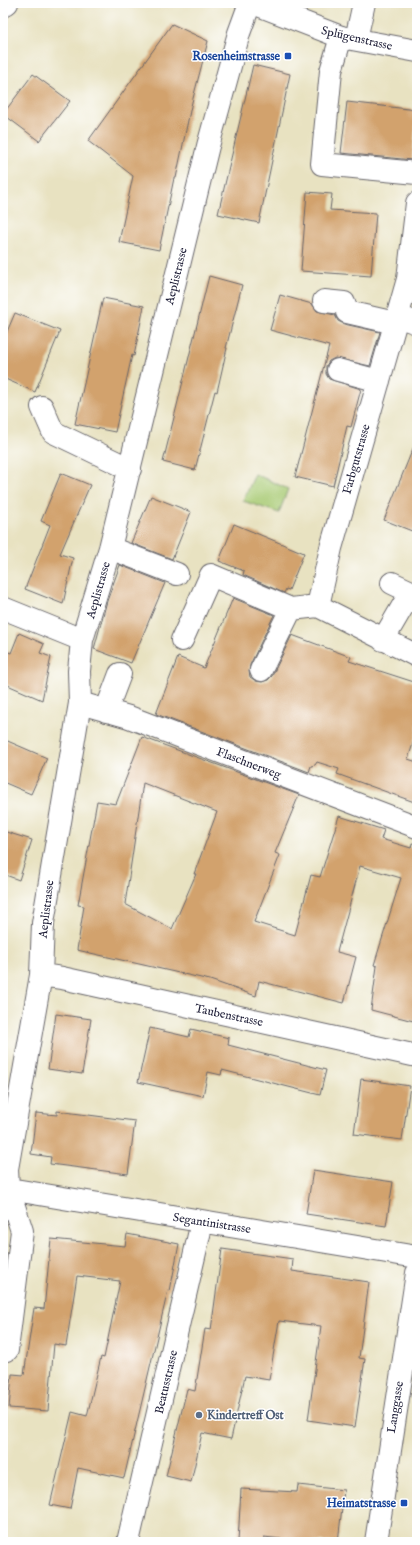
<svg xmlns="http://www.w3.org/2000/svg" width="420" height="1545" viewBox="0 0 420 1545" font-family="'IM FELL English',serif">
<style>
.green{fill:#a8ca73;stroke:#657657}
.building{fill:#d2a26d;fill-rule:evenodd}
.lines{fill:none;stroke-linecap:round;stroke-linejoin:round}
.minor-casing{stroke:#67656a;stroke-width:24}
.major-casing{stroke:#67656a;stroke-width:24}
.minor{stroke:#fff;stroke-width:22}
.major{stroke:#fff;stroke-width:22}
.transit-dot{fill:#1a4fb4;stroke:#fff;stroke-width:1.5}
.service-dot{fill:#5c6f8a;stroke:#fff;stroke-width:1.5}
.labels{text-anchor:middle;stroke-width:3;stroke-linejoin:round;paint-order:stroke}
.street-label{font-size:12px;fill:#22223b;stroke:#fff}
.transit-label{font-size:12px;font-weight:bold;fill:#164399;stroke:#fff;text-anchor:end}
.service-label{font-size:12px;font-weight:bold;fill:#4e5e75;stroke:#fff;text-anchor:start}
</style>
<rect width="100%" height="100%" fill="#fff"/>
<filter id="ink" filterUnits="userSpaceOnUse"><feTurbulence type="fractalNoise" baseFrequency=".025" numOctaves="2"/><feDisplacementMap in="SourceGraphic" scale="8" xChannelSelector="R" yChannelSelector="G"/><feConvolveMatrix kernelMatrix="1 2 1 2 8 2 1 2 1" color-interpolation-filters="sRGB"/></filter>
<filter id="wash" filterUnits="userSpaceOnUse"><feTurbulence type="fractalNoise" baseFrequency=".012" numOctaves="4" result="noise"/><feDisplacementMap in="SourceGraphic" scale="16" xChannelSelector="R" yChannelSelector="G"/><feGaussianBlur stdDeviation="0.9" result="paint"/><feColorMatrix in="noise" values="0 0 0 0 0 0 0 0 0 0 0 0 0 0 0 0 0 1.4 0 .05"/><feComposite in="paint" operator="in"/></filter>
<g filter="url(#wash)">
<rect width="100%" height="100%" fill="#e8e2c1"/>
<path class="green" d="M 255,474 L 288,489 L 279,513 L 243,501 Z"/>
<g id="blocks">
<path class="building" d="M 172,24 L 208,41 L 191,106 L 176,178 L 174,178 L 159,250 L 119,242 L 133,176 L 88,141 Z
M 253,65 L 290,74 L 259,223 L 218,214 Z
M 33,74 L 70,101 L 39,141 L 3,114 Z
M 347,102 L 417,110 L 412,160 L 341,153 Z
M 307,192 L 332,194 L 330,210 L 376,213 L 371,276 L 301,271 Z
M 209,276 L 242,285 L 226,348 L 227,348 L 217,392 L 215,391 L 195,470 L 163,462 Z
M 280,295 L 312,304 L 317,311 L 335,315 L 338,321 L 344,324 L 380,332 L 370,366 L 335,358 L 329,361 L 326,366 L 326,374 L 329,379 L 361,389 L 351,427 L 347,426 L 333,486 L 295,477 L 329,346 L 270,330 Z
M 103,298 L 144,306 L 134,356 L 132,355 L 115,432 L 75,424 Z
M 15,313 L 60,331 L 35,392 L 3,378 L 3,341 Z
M 416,441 L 417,441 L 417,533 L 384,520 Z
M 61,473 L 90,485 L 60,554 L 73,558 L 63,604 L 25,589 L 50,525 L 41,521 Z
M 151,496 L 191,512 L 172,559 L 131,543 Z
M 234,524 L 304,553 L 289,590 L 286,589 L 284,593 L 243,575 L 244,571 L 219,561 Z
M 120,565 L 165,583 L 131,663 L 94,649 L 107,601 Z
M 233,598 L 274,615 L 250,665 L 249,671 L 250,677 L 256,681 L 262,682 L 268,680 L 272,676 L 292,635 L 351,657 L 349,661 L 417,683 L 417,731 L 408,759 L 417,762 L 417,803 L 337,774 L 339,769 L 317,762 L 315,765 L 311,766 L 309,772 L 156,714 L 178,657 L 204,668 Z
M 19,633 L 44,644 L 40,653 L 51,657 L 42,700 L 3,683 L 3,650 L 11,653 Z
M 142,737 L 299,795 L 275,853 L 280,855 L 254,922 L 295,935 L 311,875 L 320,877 L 339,816 L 384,830 L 381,839 L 411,848 L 412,843 L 417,844 L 417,1022 L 371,1010 L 377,966 L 374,965 L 401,878 L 360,866 L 337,952 L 356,957 L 344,1003 L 259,981 L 256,996 L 210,980 L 77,950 L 84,906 L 78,905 L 97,801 L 116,804 ZM 143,783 L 217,812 L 194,874 L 196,874 L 172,929 L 125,904 Z
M 3,739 L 47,758 L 31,794 L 3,782 Z
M 3,831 L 32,840 L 19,880 L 3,874 Z
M 56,1014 L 91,1019 L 82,1074 L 48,1069 Z
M 150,1028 L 189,1037 L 191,1029 L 229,1038 L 228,1045 L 326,1070 L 320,1095 L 222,1070 L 221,1075 L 208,1072 L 203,1096 L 138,1082 Z
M 361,1079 L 410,1086 L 402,1140 L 354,1134 Z
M 57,1111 L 135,1121 L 128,1174 L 50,1164 L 51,1157 L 31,1154 L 36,1113 L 57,1115 Z
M 313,1170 L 393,1182 L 386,1226 L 306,1214 Z
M 127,1234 L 179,1244 L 170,1291 L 168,1290 L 124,1478 L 78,1468 L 70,1509 L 50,1505 L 72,1412 L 87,1416 L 101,1357 L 104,1358 L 120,1281 L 77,1276 L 66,1346 L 54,1344 L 48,1411 L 9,1408 L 12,1374 L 24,1375 L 34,1308 L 44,1309 L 51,1239 L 125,1246 Z
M 222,1249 L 293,1259 L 292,1271 L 369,1282 L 359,1358 L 365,1359 L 355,1427 L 308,1420 L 321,1326 L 279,1321 L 269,1380 L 245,1376 L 231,1439 L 202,1433 L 191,1482 L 166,1476 L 187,1389 L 195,1391 L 205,1329 L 211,1330 Z
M 298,1485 L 344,1490 L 338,1542 L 308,1542 L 264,1537 L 264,1542 L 238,1542 L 241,1489 L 297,1492 Z"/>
</g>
</g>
<g filter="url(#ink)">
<use href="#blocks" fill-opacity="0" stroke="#67656a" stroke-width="1"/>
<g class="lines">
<defs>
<path id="minor" d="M 341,37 L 331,71 L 322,164 L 417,173
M 356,39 L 364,3
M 417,203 L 408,279 L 331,548 L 318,606 L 417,656
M 324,301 L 344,303 L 347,312 L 395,323
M 397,316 L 417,323
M 338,370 L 379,381
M 42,407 L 53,432 L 130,469
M 110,548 L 177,574
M 3,608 L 82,640
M 182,640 L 211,575 L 291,609 L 318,606
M 383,640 L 411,592 L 392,583
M 261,670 L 291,609
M 80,703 L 129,717 L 417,827
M 106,711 L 120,674
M 41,975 L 62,978 L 417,1056
M 3,1188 L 417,1257
M 7,1350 L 22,1231 L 8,1188 L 7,1169 L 41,975 L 43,923 L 80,703 L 79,671 L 82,640 L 110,548 L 208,146 L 239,33 L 250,3
M 128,1542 L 202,1222"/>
<path id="major" d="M 253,3 L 341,37 L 417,51
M 3,6 L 7,3
M 376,1542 L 417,1273"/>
</defs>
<use href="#minor" class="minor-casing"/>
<use href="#major" class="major-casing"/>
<use href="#minor" class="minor"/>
<use href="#major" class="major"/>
</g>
</g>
<g class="transit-dot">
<rect x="284" y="52" width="8" height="8" rx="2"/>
<rect x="400" y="1499" width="8" height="8" rx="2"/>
</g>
<circle class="service-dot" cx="199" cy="1415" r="4"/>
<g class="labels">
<g class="street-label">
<text transform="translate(357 38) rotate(13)" y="4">Splügenstrasse</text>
<text transform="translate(176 276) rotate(-76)" y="4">Aeplistrasse</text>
<text transform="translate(356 459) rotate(-74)" y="4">Farbgutstrasse</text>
<text transform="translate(98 590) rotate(-74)" y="4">Aeplistrasse</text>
<text transform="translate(249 763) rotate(21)" y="4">Flaschnerweg</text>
<text transform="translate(46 909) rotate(-83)" y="4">Aeplistrasse</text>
<text transform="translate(229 1015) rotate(12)" y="4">Taubenstrasse</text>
<text transform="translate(212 1223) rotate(9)" y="4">Segantinistrasse</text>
<text transform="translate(166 1382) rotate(-77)" y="4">Beatusstrasse</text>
<text transform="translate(395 1407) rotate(-81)" y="4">Langgasse</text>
</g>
<g class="transit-label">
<text x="280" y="60">Rosenheimstrasse</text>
<text x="396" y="1507">Heimatstrasse</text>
</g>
<g class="service-label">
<text x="207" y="1419">Kindertreff Ost</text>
</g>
</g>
<rect width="420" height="1545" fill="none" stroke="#fff" stroke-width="16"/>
</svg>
